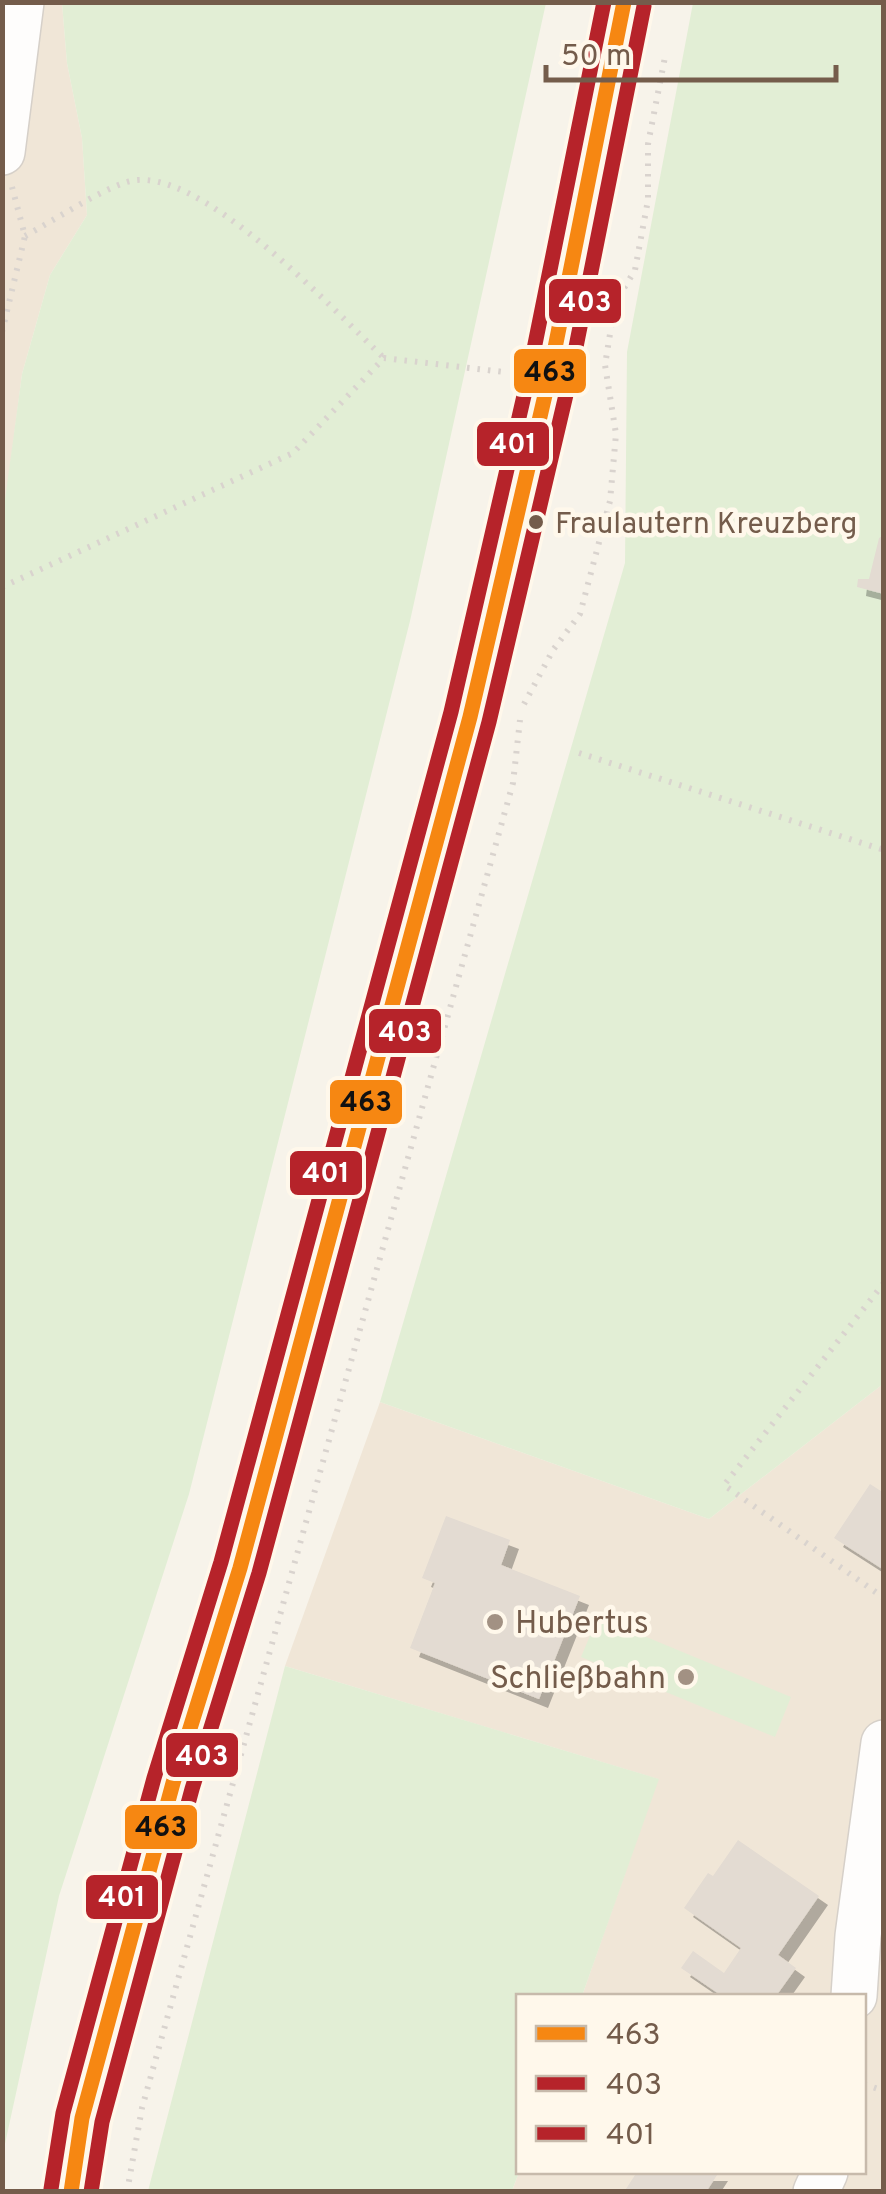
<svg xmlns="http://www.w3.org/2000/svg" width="886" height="2194" viewBox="0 0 886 2194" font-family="Overpass,sans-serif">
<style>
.residential{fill:#f0e6d7}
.green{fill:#e2eed5}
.building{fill:#e3dbd2;filter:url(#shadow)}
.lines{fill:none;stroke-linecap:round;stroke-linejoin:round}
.street-casing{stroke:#d6d0c9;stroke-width:48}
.primary-casing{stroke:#d5cec6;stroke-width:58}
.path{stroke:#d9d3ce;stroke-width:6;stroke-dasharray:2.5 8;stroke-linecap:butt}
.street{stroke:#fefdfc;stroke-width:45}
.primary{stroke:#f2eee6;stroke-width:55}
.bus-1-casing{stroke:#fff8eb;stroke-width:22}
.bus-2-casing{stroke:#fff8eb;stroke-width:22}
.bus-3-casing{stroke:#fff8eb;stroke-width:22}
.bus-1{stroke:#f68712;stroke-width:15}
.bus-2{stroke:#b6232a;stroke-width:15}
.bus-3{stroke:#b6232a;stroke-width:15}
.bus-dot{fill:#745c4b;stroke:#fff8eb;stroke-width:4}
.poi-dot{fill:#a29183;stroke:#fff8eb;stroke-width:4}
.labels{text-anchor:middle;stroke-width:9;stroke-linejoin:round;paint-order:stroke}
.bus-label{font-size:30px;fill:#745c4b;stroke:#fff8eb;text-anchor:start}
.poi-label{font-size:32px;fill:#745c4b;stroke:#fff8eb;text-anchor:start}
.line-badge{stroke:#fff8eb;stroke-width:4}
.badge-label{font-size:28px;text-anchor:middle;font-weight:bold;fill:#fff}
.pale-badge-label{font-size:28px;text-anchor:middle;font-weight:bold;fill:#111}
</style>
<defs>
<filter id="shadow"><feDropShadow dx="9" dy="9" stdDeviation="0" flood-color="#0004"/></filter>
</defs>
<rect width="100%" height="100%" fill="#f7f3ea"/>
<path class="residential" d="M 3,3 L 62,3 L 67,63 L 82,138 L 87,215 L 50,275 L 22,374 L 3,522 Z
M 883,1384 L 883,2191 L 512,2191 L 519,2172 L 864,2172 L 864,1996 L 582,1996 L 658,1779 L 285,1666 L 380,1402 L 709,1519 Z"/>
<path class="green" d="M 62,3 L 546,3 L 410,621 L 189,1494 L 59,1896 L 3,2153 L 2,522 L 22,374 L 50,275 L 87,215 L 82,138 L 67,63 Z
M 693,3 L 883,3 L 883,1384 L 709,1519 L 380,1402 L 625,563 L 627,352 Z
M 598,1617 L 791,1697 L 775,1737 L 581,1657 Z
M 285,1666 L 659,1779 L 582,1996 L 518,1996 L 519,2172 L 512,2191 L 148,2191 Z"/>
<path class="building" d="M 884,535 L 884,594 L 857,587 L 858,579 L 869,579 L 879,538 Z
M 870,1484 L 884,1493 L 884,1570 L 834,1538 Z
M 446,1516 L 510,1540 L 501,1565 L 580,1596 L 539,1699 L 410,1648 L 435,1583 L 422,1578 Z
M 738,1840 L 819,1896 L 778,1955 L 796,1968 L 776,1996 L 722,1996 L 681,1968 L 693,1951 L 724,1973 L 741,1948 L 684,1908 L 708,1873 L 713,1876 Z
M 637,2172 L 719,2172 L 706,2192 L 624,2192 Z"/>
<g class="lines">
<defs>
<path id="street" d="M 2,152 L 21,2
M 854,1996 L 858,1936 L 884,1743
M 816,2192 L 825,2172"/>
<path id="primary" d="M 71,2192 L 82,2118 L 173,1783 L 240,1568 L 470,717 L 549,378 L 624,2"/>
</defs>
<use href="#street" class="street-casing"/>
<use href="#primary" class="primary-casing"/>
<path class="path" d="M 25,236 C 53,221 98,191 127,182 C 196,160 335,312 384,358
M 2,332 L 25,236 L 12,187
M 2,587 L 293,453 L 384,358 L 504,372
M 524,704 L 553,650 L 580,614 L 610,501 L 616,434 L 605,365 L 615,303 L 635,270 L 648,200 L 648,144 L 665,57
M 579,753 L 884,850
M 884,1283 L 724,1485 L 884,1598
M 864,2084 L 884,2091
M 127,2192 L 142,2108 L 513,783 L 520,720"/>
<use href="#street" class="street"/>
<use href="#primary" class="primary"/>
<defs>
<path id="bus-1" d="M 71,2192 L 82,2118 L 173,1783 L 240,1568 L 470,717 L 549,378 L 624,2"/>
<path id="bus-2" d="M 91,2192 L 102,2122 L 192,1789 L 259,1573 L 489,722 L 569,382 L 644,6"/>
<path id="bus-3" d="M 51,2189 L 63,2113 L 154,1778 L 221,1562 L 451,712 L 529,374 L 604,2"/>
</defs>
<use href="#bus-1" class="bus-1-casing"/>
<use href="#bus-2" class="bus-2-casing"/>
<use href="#bus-3" class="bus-3-casing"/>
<use href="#bus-1" class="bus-1"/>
<use href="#bus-2" class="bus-2"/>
<use href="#bus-3" class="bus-3"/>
</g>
<circle class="bus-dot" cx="536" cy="522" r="9"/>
<g class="poi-dot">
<circle cx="495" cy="1622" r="10"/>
<circle cx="686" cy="1677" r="10"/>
</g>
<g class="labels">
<g class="bus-label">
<text x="555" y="533">Fraulautern Kreuzberg</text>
</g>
<g class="poi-label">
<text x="515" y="1633">Hubertus</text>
<text x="666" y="1688" text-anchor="end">Schließbahn</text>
</g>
</g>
<g class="line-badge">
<rect x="547" y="277" width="76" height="48" rx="10" fill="#b6232a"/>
<rect x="512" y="347" width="76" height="48" rx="10" fill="#f68712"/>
<rect x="475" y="420" width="76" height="48" rx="10" fill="#b6232a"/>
<rect x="367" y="1007" width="76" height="48" rx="10" fill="#b6232a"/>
<rect x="328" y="1078" width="76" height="48" rx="10" fill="#f68712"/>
<rect x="288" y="1149" width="76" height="48" rx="10" fill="#b6232a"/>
<rect x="164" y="1731" width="76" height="48" rx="10" fill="#b6232a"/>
<rect x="123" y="1803" width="76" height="48" rx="10" fill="#f68712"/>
<rect x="84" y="1873" width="76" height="48" rx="10" fill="#b6232a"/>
</g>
<g class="badge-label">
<text x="585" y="311">403</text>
<text x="513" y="453">401</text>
<text x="405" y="1041">403</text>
<text x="326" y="1182">401</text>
<text x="202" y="1765">403</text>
<text x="122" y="1906">401</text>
</g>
<g class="pale-badge-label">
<text x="550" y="381">463</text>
<text x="366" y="1111">463</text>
<text x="161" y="1836">463</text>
</g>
<rect width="886" height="2194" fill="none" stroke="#745c4b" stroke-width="10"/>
<rect x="516" y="1994" width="350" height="180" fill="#fff8eb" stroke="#c7baab" stroke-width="2.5"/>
<rect x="536" y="2026" width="50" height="15" fill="#f68712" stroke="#c7baab" stroke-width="2.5"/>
<text x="606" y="2044" font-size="30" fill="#745c4b">463</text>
<rect x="536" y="2076" width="50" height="15" fill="#b6232a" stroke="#c7baab" stroke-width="2.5"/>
<text x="606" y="2094" font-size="30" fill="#745c4b">403</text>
<rect x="536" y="2126" width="50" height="15" fill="#b6232a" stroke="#c7baab" stroke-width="2.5"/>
<text x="606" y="2144" font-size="30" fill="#745c4b">401</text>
<path d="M546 65v15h290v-15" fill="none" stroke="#745c4b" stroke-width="5"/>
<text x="561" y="65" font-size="30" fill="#745c4b" stroke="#fff8eb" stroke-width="8" paint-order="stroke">50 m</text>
</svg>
